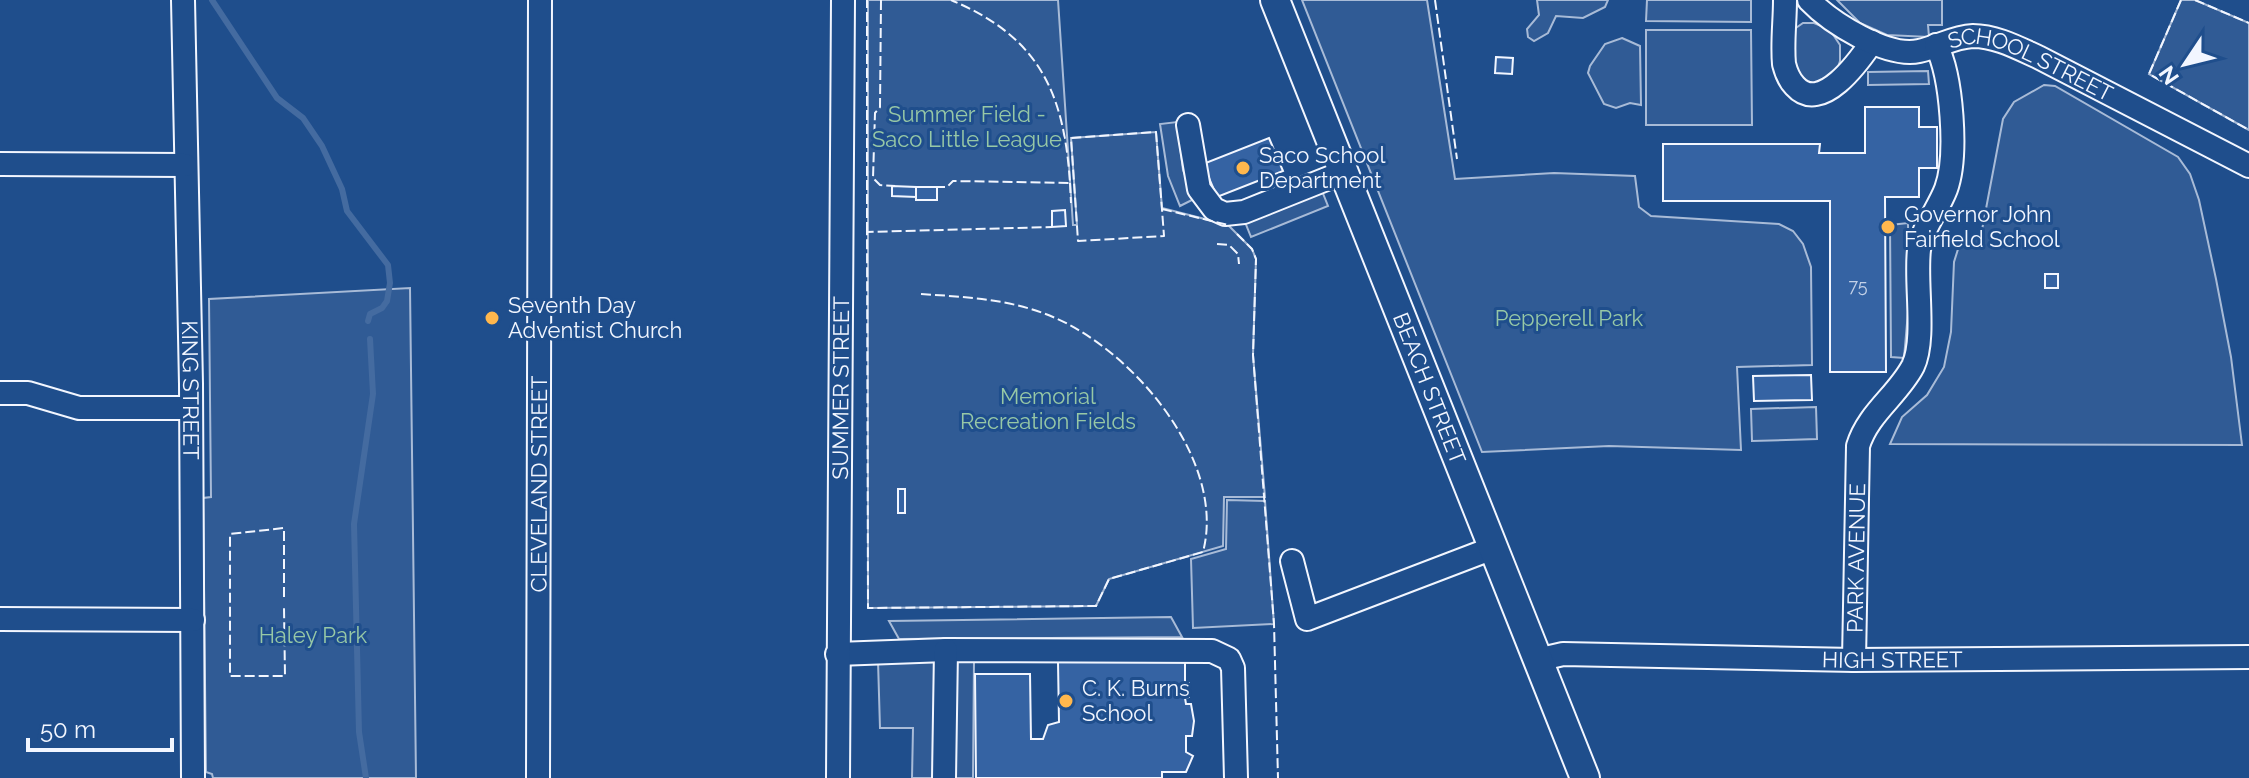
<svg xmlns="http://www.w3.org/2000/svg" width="2249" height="778" viewBox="0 0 2249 778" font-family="Raleway,sans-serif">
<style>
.built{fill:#305b95;stroke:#a8bbd7;stroke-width:2}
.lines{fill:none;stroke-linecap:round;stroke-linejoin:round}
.stream{stroke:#446ba0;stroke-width:6}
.building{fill:#3563a3;stroke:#f2f6ff;stroke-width:2}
.minor-casing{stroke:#f2f6ff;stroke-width:26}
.major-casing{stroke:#f2f6ff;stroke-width:32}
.minor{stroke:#1f4e8c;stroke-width:22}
.major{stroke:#1f4e8c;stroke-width:28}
.fence{stroke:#f2f6ff;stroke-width:2;stroke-dasharray:10 4;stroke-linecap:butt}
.poi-dot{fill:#ffb74d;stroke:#1f4e8c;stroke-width:3}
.labels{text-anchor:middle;stroke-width:6;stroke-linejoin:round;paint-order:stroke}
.number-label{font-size:18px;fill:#c3d1e8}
.street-label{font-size:22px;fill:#f2f6ff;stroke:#1f4e8c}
.park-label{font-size:22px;fill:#97c8a6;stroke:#1f4e8c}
.poi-label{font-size:22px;fill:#f2f6ff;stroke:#1f4e8c;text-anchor:start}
</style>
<rect width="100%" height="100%" fill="#1f4e8c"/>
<path class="built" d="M 868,0 L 1058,0 L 1073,225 L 1077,225 L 1071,138 L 1156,132 L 1162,208 L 1228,225 L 1252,249 L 1256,259 L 1253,355 L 1265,497 L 1224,497 L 1223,546 L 1109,579 L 1096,606 L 868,608 Z
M 1302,0 L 1427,0 L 1455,179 L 1554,173 L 1635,176 L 1639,207 L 1651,216 L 1779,224 L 1793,231 L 1803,244 L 1811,267 L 1812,365 L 1737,367 L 1741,450 L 1609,446 L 1482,452 Z
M 1537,0 L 1608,0 L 1605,7 L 1583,18 L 1556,16 L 1548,33 L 1534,41 L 1528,37 L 1527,29 L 1539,15 Z
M 1647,0 L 1751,0 L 1751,22 L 1646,21 Z
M 1837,0 L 1942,0 L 1942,25 L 1928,25 L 1929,37 L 1887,35 L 1860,23 Z
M 2181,0 L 2195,0 L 2249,23 L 2249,130 L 2149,74 Z
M 1803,23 L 1814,23 L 1826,28 L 1832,33 L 1840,45 L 1840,61 L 1836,73 L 1820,83 L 1808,83 L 1793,69 L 1793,30 Z
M 1646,30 L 1751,30 L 1752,125 L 1646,125 Z
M 1622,38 L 1640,46 L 1641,105 L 1630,103 L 1616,108 L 1604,104 L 1588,73 L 1590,66 L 1605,44 Z
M 1928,71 L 1929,84 L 1868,85 L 1868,72 Z
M 2044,85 L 2055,86 L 2178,157 L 2190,174 L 2199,200 L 2216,279 L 2231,357 L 2242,445 L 1890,444 L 1902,417 L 1927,395 L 1944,367 L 1951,332 L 1954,262 L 1959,246 L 1978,237 L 1982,230 L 2003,119 L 2014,102 Z
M 1177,122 L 1183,170 L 1194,199 L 1180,206 L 1168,176 L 1160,124 Z
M 1322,191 L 1328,206 L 1251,237 L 1245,222 Z
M 1908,223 L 1909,300 L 1904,358 L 1891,357 L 1890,225 Z
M 410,288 L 416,778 L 213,778 L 212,774 L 206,772 L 203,498 L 211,497 L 209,299 Z
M 1816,407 L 1817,439 L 1752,441 L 1751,409 Z
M 1227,500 L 1265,501 L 1274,624 L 1193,628 L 1191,559 L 1226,549 Z
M 1171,617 L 1182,637 L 899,639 L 889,621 Z
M 974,660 L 973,778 L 912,778 L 913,728 L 880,728 L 878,661 Z"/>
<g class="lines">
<path class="stream" d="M 212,0 L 277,98 L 303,118 L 322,146 L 342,189 L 347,211 L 388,265 L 390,283 L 387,301 L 382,308 L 370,314 L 368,321
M 366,778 L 359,732 L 354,524 L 373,394 L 370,339"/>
</g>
<path class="building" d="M 1496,57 L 1513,58 L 1512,74 L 1495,73 Z
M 1865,107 L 1919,107 L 1919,127 L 1937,127 L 1937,168 L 1919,168 L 1919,197 L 1885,197 L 1886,372 L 1830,372 L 1830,201 L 1663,201 L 1663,144 L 1820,144 L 1819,153 L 1865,153 Z
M 1269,138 L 1283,171 L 1217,197 L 1203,164 Z
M 892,186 L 916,187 L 916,197 L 892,196 Z
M 916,187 L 937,187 L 937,200 L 916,200 Z
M 1065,210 L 1066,226 L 1052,227 L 1052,211 Z
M 2045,274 L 2058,274 L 2058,288 L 2045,288 Z
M 1811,375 L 1812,400 L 1754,401 L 1753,376 Z
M 898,489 L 905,489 L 905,513 L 898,513 Z
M 1058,662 L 1185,662 L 1185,683 L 1189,683 L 1189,697 L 1185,698 L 1186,704 L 1191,704 L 1194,721 L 1192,736 L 1186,736 L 1186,752 L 1193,756 L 1186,772 L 1162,772 L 1162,778 L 976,778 L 975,674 L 1030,674 L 1031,739 L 1043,739 L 1048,725 L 1059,722 Z"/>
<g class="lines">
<defs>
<g id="minor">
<path id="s1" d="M 183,0 L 191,384 L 193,778"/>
<path d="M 1785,0 C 1785,21 1782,43 1784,64 C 1786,72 1789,80 1795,86 C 1821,115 1859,61 1872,42"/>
<path id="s2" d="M 1809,0 C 1831,23 1887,58 1919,51 C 1938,47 1953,37 1973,36 C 1996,36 2018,48 2038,57 L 2249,166"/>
<path d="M 1188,125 L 1199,189 L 1214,209 L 1225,214 L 1244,212 L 1344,172"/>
<path d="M 0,164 L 185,165"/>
<path d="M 0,393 L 28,393 L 79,408 L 190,408"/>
<path d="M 1292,561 L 1307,619 L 1493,548"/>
<path d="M 0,619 L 193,620"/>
<path d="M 837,654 L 946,650 L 1212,651 L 1229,659 L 1233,668 L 1236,778"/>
<path id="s3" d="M 1537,660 L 1563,654 L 1854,660 L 2249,657"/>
<path id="s4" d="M 1854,660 L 1858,446 C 1868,413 1898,395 1913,366 C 1926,339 1915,282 1919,250 C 1922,228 1938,210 1946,189 C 1958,156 1952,76 1936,45"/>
<path id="s5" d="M 538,778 L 540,0"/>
<path id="s6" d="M 838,778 L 843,0"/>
<path d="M 944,778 L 946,650"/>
</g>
<g id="major">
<path id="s7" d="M 1275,0 L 1585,778"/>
</g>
</defs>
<use href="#minor" class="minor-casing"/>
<use href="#major" class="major-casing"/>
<use href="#minor" class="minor"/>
<use href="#major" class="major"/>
<path class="fence" d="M 881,0 L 880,107 L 875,113 L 873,178 L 880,185 L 895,186
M 1435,0 L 1457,159
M 2181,0 L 2149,74 L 2249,130
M 2195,0 L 2249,23
M 1156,132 L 1164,236 L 1078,241 L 1071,138 Z
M 1070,183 L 1071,203
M 935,187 L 947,187 L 953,181 L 1070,183 C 1064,92 1039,37 951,0
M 1162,209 L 1228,225
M 867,232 L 867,0
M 1237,234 L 1252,249 L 1256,259 L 1253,355 L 1274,624 L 1278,778
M 1217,244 L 1229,245 L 1238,254 L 1239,264
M 921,294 C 966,297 1011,299 1053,317 C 1132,350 1227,460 1203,552 L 1109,579 L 1096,606 L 868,608 L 867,232 L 1052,227
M 284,597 L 284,528 L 230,534 L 230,676 L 285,676 L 284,608"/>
</g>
<g class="poi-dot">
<circle cx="1243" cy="168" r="8"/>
<circle cx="1888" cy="227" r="8"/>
<circle cx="492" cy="318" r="8"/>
<circle cx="1066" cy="701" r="8"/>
</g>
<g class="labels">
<g class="number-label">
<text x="1858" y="292">75</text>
</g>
<g class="street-label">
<text dy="8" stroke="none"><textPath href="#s2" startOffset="244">SCHOOL STREET</textPath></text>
<text dy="8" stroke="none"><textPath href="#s1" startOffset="390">KING STREET</textPath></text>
<text dy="8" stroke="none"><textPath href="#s6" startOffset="390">SUMMER STREET</textPath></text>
<text dy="8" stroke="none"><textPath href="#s7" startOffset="418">BEACH STREET</textPath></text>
<text dy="8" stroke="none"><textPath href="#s5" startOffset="294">CLEVELAND STREET</textPath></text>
<text dy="8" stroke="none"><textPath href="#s4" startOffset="102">PARK AVENUE</textPath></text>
<text dy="8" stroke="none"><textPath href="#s3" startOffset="356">HIGH STREET</textPath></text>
</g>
<g class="park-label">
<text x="967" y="122">Summer Field -<tspan x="967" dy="25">Saco Little League</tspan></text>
<text x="1569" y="326">Pepperell Park</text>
<text x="1048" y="404">Memorial<tspan x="1048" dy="25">Recreation Fields</tspan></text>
<text x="313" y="643">Haley Park</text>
</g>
<g class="poi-label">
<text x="1259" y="163">Saco School<tspan x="1259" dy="25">Department</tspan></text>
<text x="1904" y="222">Governor John<tspan x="1904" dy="25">Fairfield School</tspan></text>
<text x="508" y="313">Seventh Day<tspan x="508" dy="25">Adventist Church</tspan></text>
<text x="1082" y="696">C. K. Burns<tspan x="1082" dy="25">School</tspan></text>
</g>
</g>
<g transform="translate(2185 64) rotate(235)" stroke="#1f4e8c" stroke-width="6" paint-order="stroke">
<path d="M0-6L14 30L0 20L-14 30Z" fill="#f2f6ff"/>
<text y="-12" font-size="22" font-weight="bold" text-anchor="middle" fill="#f2f6ff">N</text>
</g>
<path d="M28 738v12h144v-12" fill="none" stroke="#f2f6ff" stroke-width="4"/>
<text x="40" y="738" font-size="24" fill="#f2f6ff" stroke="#1f4e8c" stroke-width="6" paint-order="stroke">50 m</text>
</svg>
